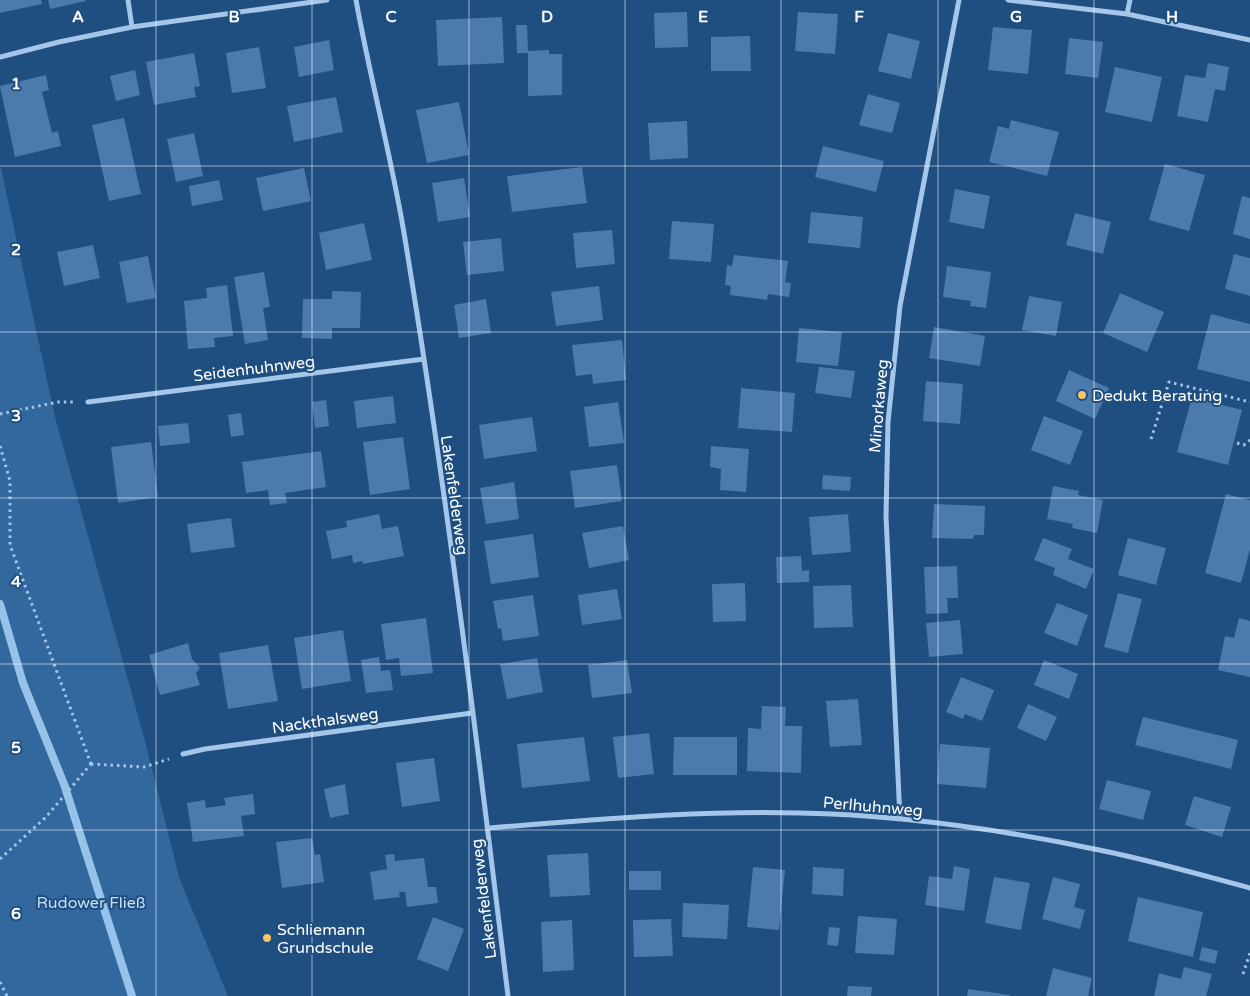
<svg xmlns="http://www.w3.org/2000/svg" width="1250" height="996" viewBox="0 0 1250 996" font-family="'Varela Round',sans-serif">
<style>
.green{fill:#33689f}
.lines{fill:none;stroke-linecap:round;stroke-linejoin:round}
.stream{stroke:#97c2ea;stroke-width:8}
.building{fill:#4b7bac}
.path{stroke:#a4c6e8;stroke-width:3;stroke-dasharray:2.5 4;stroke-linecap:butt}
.street{stroke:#a4c6e8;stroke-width:5}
.grid{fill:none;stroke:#fff;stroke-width:1;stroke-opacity:0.55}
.poi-dot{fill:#f7c564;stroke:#1f4e80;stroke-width:2}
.labels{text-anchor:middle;stroke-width:4;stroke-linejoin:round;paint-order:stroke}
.street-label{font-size:16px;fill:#fff;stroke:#1f4e80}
.poi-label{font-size:16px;fill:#fff;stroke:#1f4e80;text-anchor:start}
.park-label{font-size:16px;fill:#c8dff6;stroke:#1f4e80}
.grid-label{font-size:16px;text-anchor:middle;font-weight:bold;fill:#fff;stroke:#1f4e80;stroke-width:4;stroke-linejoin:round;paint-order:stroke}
</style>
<rect width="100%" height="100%" fill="#1f4e80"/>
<path class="green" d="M 0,164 L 55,417 L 145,741 L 180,880 L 228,996 L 0,996 Z"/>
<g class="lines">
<path class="stream" d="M 0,604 L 23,683 L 64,784 L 132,996"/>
</g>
<path class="building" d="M 0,0 L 41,0 L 42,4 L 0,13 Z
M 48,0 L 85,0 L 86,1 L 50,9 Z
M 687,12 L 688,47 L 655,48 L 654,13 Z
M 798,12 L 838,14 L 835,54 L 795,51 Z
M 502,17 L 504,63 L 438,66 L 436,20 Z
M 516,25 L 527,25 L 528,51 L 549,50 L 549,54 L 562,54 L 562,95 L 528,96 L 528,53 L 517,53 Z
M 993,27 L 1032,30 L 1028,74 L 988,70 Z
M 888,33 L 920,41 L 911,79 L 878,71 Z
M 750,36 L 751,71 L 711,71 L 711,37 Z
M 1069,38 L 1103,42 L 1098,78 L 1065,74 Z
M 329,40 L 334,70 L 299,77 L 294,47 Z
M 259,47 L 266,88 L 232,93 L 226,53 Z
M 194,53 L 200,86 L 194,87 L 196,97 L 154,105 L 146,62 Z
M 1208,63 L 1229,67 L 1225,91 L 1215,89 L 1208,122 L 1177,116 L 1185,75 L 1205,78 Z
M 1115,67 L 1162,77 L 1152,122 L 1105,112 Z
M 135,70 L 140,95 L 116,101 L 110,76 Z
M 46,75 L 49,90 L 42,92 L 52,133 L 58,131 L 61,146 L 15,157 L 0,86 Z
M 868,94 L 900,103 L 892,133 L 859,125 Z
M 336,97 L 343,132 L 294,142 L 287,106 Z
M 459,102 L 469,155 L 427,163 L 416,110 Z
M 124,118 L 141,194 L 109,201 L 92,125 Z
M 1011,120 L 1059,132 L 1047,176 L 989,162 L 998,126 L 1009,129 Z
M 687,121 L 688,158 L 650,160 L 648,123 Z
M 194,133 L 203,176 L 176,182 L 167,139 Z
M 823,146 L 884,161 L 876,192 L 815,177 Z
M 1165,164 L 1205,175 L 1189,231 L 1149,220 Z
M 582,167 L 587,203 L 512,212 L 507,176 Z
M 304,168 L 311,201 L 263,211 L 256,178 Z
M 464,178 L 470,217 L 438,222 L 432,183 Z
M 219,180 L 223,200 L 192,206 L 189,186 Z
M 955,189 L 990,196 L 984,229 L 949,222 Z
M 1242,196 L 1250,198 L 1250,239 L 1233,234 Z
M 811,212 L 863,217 L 860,248 L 808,243 Z
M 1075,213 L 1111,222 L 1103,254 L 1066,245 Z
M 672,221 L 714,224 L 711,262 L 669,259 Z
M 364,223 L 372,260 L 326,270 L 319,233 Z
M 612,230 L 615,264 L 576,268 L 573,233 Z
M 501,238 L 504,271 L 467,275 L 463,242 Z
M 93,245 L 100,278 L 64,286 L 57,252 Z
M 1234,254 L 1250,258 L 1250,296 L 1225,289 Z
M 734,255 L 788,261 L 785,282 L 791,283 L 789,297 L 768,294 L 767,300 L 730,295 L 731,286 L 725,285 L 727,265 L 732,266 Z
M 148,256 L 156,298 L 127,303 L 119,262 Z
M 947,266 L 991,272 L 986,308 L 970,306 L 971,301 L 943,297 Z
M 264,272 L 270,307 L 263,308 L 268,340 L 245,344 L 234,277 Z
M 227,285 L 233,336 L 214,338 L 215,347 L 188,349 L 184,301 L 207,298 L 206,288 Z
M 599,286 L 603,320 L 556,326 L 551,292 Z
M 332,291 L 361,292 L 360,328 L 332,328 L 332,339 L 302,338 L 303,299 L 332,299 Z
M 1120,293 L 1164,312 L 1147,352 L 1103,333 Z
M 1029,296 L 1062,302 L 1056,336 L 1022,330 Z
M 486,299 L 491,333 L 459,338 L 454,305 Z
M 1211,314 L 1250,324 L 1250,382 L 1197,369 Z
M 934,327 L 985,336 L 980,366 L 929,358 Z
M 799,328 L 842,332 L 838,366 L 796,362 Z
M 622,340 L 626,380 L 593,384 L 592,374 L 576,376 L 572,345 Z
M 819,367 L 855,371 L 851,398 L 815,393 Z
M 1069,370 L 1109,388 L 1095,419 L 1056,401 Z
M 926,381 L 963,384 L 960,424 L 923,421 Z
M 741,388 L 795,393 L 792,432 L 738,428 Z
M 393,396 L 396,423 L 357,428 L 354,401 Z
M 1192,397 L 1242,410 L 1228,465 L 1177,452 Z
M 326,400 L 329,426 L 315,428 L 312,402 Z
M 618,402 L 624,443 L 589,447 L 584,407 Z
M 241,413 L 244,435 L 231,437 L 228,415 Z
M 1044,416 L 1083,431 L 1070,465 L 1031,450 Z
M 532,417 L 537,451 L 484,459 L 479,425 Z
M 188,423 L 190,443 L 160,446 L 158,426 Z
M 403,437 L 410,489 L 370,495 L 363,442 Z
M 151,442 L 158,497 L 118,503 L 111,447 Z
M 711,446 L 749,449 L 746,492 L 720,490 L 721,469 L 710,467 Z
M 321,451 L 326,487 L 285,493 L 287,503 L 270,505 L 268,490 L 246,493 L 242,462 Z
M 617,465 L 622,501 L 575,508 L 570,471 Z
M 823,475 L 851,477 L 850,491 L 822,489 Z
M 514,482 L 519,519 L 486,524 L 480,488 Z
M 1053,486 L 1079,491 L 1078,495 L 1103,500 L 1097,533 L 1072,528 L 1073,524 L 1047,519 Z
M 1226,494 L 1250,500 L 1250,549 L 1241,583 L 1205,573 Z
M 934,504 L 985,506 L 984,535 L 974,535 L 973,539 L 932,538 Z
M 379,514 L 382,529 L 398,526 L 404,556 L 363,564 L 362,561 L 353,563 L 352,555 L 332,559 L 326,531 L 347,527 L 346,521 Z
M 848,514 L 851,552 L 812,555 L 809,517 Z
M 231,518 L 235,547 L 191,553 L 187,524 Z
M 623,526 L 629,560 L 589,568 L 582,533 Z
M 533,534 L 539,577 L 491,584 L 484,541 Z
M 1043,538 L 1072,549 L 1068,559 L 1094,569 L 1086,589 L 1053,575 L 1055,568 L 1034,560 Z
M 1128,538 L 1166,548 L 1156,585 L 1118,575 Z
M 801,556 L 802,571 L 809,570 L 809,582 L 777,583 L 776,557 Z
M 957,566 L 958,598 L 947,598 L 948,613 L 926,614 L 924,567 Z
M 745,583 L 746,621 L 713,622 L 712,584 Z
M 851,585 L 853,627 L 814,628 L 813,586 Z
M 617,589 L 622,619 L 582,625 L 578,595 Z
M 1118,593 L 1142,599 L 1128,653 L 1104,647 Z
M 533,595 L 539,636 L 503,641 L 501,628 L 498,629 L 493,601 Z
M 1057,603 L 1088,615 L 1077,646 L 1044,633 Z
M 426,618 L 433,673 L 401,676 L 399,658 L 386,660 L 381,624 Z
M 1239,618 L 1250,621 L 1250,677 L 1218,670 L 1225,636 L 1234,638 Z
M 960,620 L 963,654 L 929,657 L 926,623 Z
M 343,630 L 351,681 L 302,689 L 294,638 Z
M 188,643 L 192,659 L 200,668 L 196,673 L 200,685 L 160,695 L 149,655 Z
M 268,645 L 278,701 L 228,709 L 219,653 Z
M 379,657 L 381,671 L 390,670 L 393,690 L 366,693 L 361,660 Z
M 537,658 L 543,692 L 507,699 L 500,664 Z
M 627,660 L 632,693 L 592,698 L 588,665 Z
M 1044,660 L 1078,674 L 1069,699 L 1034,685 Z
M 961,677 L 994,690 L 982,721 L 965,714 L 963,719 L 946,712 Z
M 858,699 L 862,745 L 830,747 L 826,701 Z
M 1028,704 L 1057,717 L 1046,741 L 1017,728 Z
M 762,706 L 786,707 L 785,726 L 802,726 L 801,773 L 747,771 L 748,728 L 761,729 Z
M 1143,717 L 1238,740 L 1231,769 L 1135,745 Z
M 649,733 L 654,774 L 618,778 L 613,737 Z
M 584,737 L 590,781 L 522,788 L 517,744 Z
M 674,737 L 737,737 L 737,775 L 673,775 Z
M 940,744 L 990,748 L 986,788 L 937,784 Z
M 434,758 L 440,801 L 402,807 L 396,763 Z
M 1107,780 L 1151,791 L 1143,820 L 1099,809 Z
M 345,784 L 349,814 L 330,818 L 324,789 Z
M 253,794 L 255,814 L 241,816 L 244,836 L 193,842 L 187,803 L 205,800 L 206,808 L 226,805 L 224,798 Z
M 1194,796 L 1231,807 L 1222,837 L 1185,825 Z
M 312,838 L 315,855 L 320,854 L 324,882 L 282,888 L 276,842 Z
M 588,853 L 590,895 L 550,897 L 547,855 Z
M 394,854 L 395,861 L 424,858 L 428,887 L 436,887 L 438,903 L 407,907 L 405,892 L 399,892 L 400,897 L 374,900 L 370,872 L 387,869 L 385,855 Z
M 954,866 L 970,869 L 964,911 L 925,905 L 929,876 L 952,879 Z
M 753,867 L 785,870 L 779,930 L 747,927 Z
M 813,867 L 844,869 L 843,896 L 812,894 Z
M 629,871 L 661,871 L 661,890 L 629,890 Z
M 994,877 L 1030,883 L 1021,930 L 985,923 Z
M 1053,877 L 1080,884 L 1074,907 L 1085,910 L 1080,929 L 1042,919 Z
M 1138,897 L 1203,912 L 1193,957 L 1128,941 Z
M 683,903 L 729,905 L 727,939 L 682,937 Z
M 858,916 L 897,919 L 894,955 L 855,953 Z
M 433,917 L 464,929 L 448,971 L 417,959 Z
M 671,919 L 673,956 L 634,957 L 633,920 Z
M 572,920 L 574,970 L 543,972 L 541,922 Z
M 829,927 L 840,928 L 838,946 L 827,945 Z
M 1202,947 L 1218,951 L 1215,964 L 1199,960 Z
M 1184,967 L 1212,974 L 1206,996 L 1154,996 L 1159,973 L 1181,979 Z
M 1053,968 L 1092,978 L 1088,996 L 1046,996 Z
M 848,986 L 872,987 L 871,996 L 847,996 Z
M 968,989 L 1010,995 L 1010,996 L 967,996 Z"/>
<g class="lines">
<path class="path" d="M 0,414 L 58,402 L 73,402
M 1151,439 L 1169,382 L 1250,402
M 1237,443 L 1244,445 L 1250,440
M 0,446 L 10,481 L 10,545 L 91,764
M 91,764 L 144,767 L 169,759
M 0,859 L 46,817 L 91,764
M 1243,974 L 1250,953
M 0,982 L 7,996"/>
<path class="street" d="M 128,0 L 132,27
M 356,0 C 370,78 391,155 404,233 C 446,486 477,741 508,996
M 1008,0 L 1127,14 L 1250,40
M 1127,14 L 1130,0
M 0,57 L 59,42 L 132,27 L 327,0
M 88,402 L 424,359
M 183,754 L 205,749 L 472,713
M 900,819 L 886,516 L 888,422 L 900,306 L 959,0
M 488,828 C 592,820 696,810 800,813 C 902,815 1005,830 1104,851 C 1153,861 1201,875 1250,888"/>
</g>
<path class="grid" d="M 156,0 L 156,996M 312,0 L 312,996M 469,0 L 469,996M 625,0 L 625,996M 781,0 L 781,996M 938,0 L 938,996M 1094,0 L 1094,996M 0,166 L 1250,166M 0,332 L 1250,332M 0,498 L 1250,498M 0,664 L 1250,664M 0,830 L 1250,830"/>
<g class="poi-dot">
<circle cx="1082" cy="395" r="5"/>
<circle cx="267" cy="938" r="5"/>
</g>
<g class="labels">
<g class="street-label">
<text transform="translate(254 368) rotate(-7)" y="6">Seidenhuhnweg</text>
<text transform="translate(878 406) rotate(-85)" y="6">Minorkaweg</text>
<text transform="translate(455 495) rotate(82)" y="6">Lakenfelderweg</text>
<text transform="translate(325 720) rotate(-8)" y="6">Nackthalsweg</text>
<text transform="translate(873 806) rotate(5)" y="6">Perlhuhnweg</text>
<text transform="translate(483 899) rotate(-97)" y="6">Lakenfelderweg</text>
</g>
<g class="poi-label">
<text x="1092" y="401">Dedukt Beratung</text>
<text x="277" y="935">Schliemann<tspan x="277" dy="18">Grundschule</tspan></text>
</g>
<g class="park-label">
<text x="91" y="908">Rudower Fließ</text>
</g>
</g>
<g class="grid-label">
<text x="78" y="22">A</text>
<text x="234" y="22">B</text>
<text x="391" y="22">C</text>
<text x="547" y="22">D</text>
<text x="703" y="22">E</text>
<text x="859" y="22">F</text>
<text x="1016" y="22">G</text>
<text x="1172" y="22">H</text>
<text x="16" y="89">1</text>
<text x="16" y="255">2</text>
<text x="16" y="421">3</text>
<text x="16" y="587">4</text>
<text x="16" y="753">5</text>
<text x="16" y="919">6</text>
</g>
</svg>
